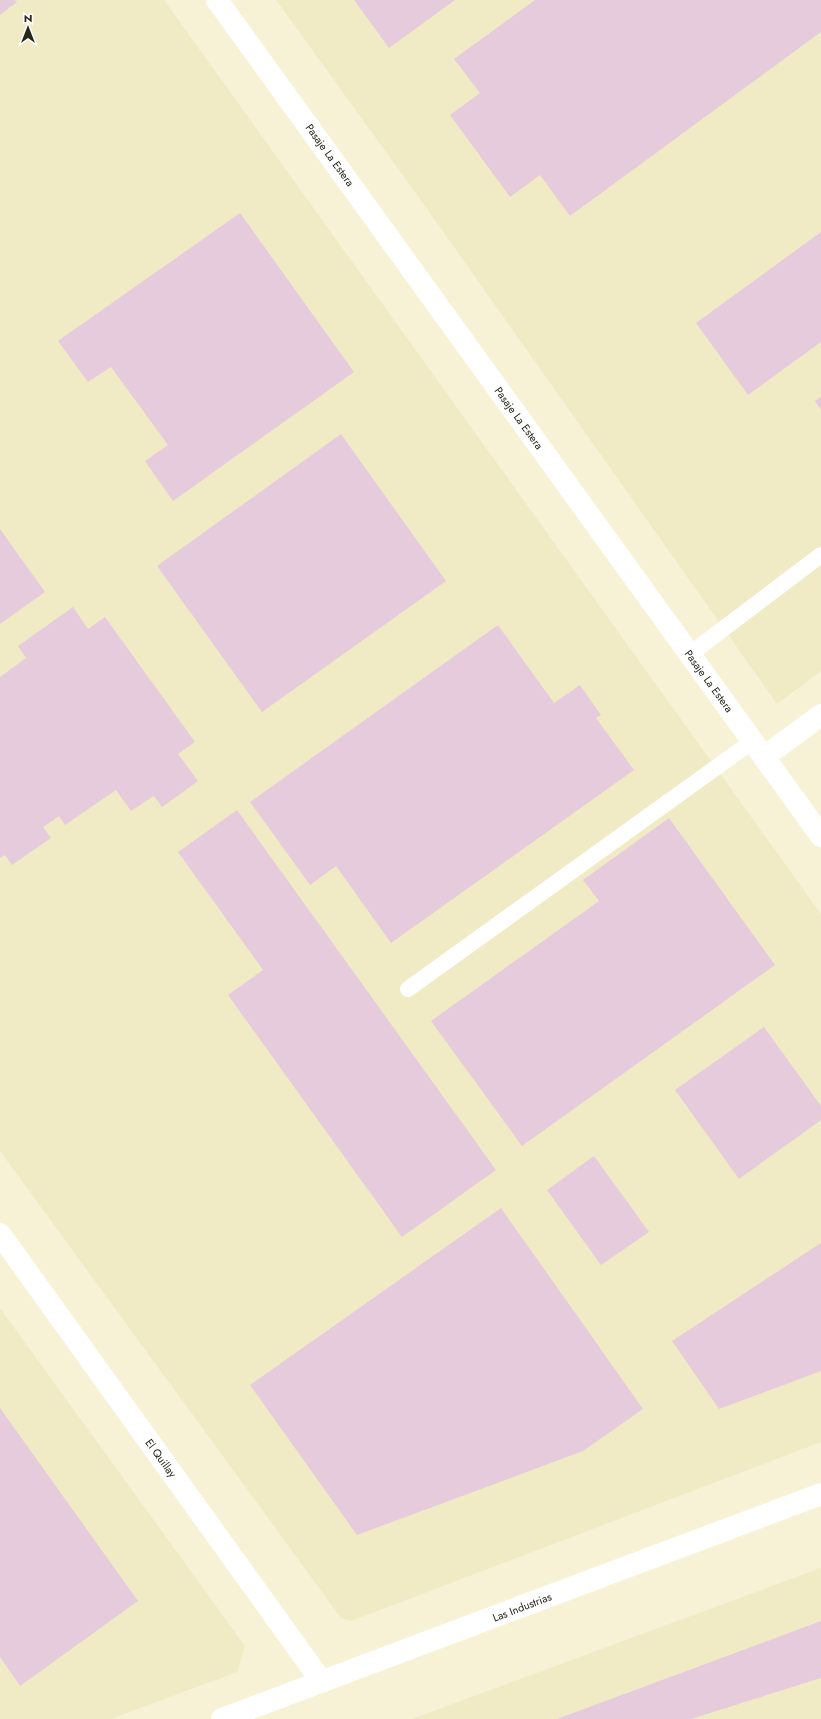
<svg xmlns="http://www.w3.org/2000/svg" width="821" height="1719" viewBox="0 0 821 1719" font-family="Jost,sans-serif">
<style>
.built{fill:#f0eac5}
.building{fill:#e6cbdd}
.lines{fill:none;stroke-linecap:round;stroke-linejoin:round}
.lane{stroke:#fff;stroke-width:16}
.street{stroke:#fff;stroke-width:22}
.labels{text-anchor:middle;stroke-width:4;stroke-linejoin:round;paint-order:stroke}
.street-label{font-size:11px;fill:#27261b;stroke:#fff}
</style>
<rect width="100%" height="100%" fill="#f7f2d5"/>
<path class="built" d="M 0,0 L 164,0 L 821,914 L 821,1442 L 351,1621 L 341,1618 L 0,1151 Z
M 276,0 L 821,0 L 821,671 L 777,704 L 420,199 Z
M 0,1308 L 245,1646 L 237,1672 L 111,1719 L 0,1719 Z
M 821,1568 L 821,1719 L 412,1719 Z"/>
<path class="building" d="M 0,0 L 15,0 L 17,2 L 0,15 Z
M 354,0 L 455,0 L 389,48 Z
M 535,0 L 821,0 L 821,32 L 570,216 L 540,175 L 510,197 L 450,115 L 480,93 L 454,59 Z
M 240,213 L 354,372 L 173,501 L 145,461 L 168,445 L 111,367 L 88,382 L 58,341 Z
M 821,232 L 821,342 L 748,395 L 696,323 Z
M 821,397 L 821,410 L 815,401 Z
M 341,434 L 446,581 L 262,712 L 157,566 Z
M 0,529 L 45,592 L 0,624 Z
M 73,607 L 88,629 L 105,617 L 195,742 L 178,754 L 198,781 L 162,807 L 154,796 L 131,811 L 116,790 L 65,825 L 59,816 L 43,827 L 51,838 L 12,865 L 5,855 L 0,858 L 0,677 L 26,658 L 18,646 Z
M 498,625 L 554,703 L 580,685 L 601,715 L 596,718 L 634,770 L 391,943 L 336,866 L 310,885 L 250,802 Z
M 237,810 L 496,1170 L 402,1237 L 228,995 L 263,970 L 178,852 Z
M 669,818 L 775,965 L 522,1146 L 431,1021 L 599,901 L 583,880 Z
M 764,1027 L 821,1106 L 821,1120 L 739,1179 L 675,1090 Z
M 594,1156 L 649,1232 L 601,1265 L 547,1190 Z
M 501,1208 L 643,1409 L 583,1451 L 357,1535 L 250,1385 Z
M 821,1243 L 821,1371 L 719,1409 L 672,1341 Z
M 0,1408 L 138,1601 L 20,1686 L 0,1657 Z
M 821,1621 L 821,1678 L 691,1719 L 557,1719 Z"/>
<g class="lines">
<path class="lane" d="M 690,654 L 821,555
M 408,989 L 753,741"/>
<path class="street" d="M 217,0 L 821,836
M 764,757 L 821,715
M 0,1234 L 322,1682
M 222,1719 L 821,1494"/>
</g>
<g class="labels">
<g class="street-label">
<text transform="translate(330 155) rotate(54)" y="4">Pasaje La Estera</text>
<text transform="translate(519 418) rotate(54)" y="4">Pasaje La Estera</text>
<text transform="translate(709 681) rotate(54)" y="4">Pasaje La Estera</text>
<text transform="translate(161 1458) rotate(54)" y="4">El Quillay</text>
<text transform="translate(522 1607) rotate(-21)" y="4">Las Industrias</text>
</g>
</g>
<g transform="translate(28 28)" stroke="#ffffff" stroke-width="3" paint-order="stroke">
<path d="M0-3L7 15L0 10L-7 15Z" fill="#27261b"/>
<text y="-6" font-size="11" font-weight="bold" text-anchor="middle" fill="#27261b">N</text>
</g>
</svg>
